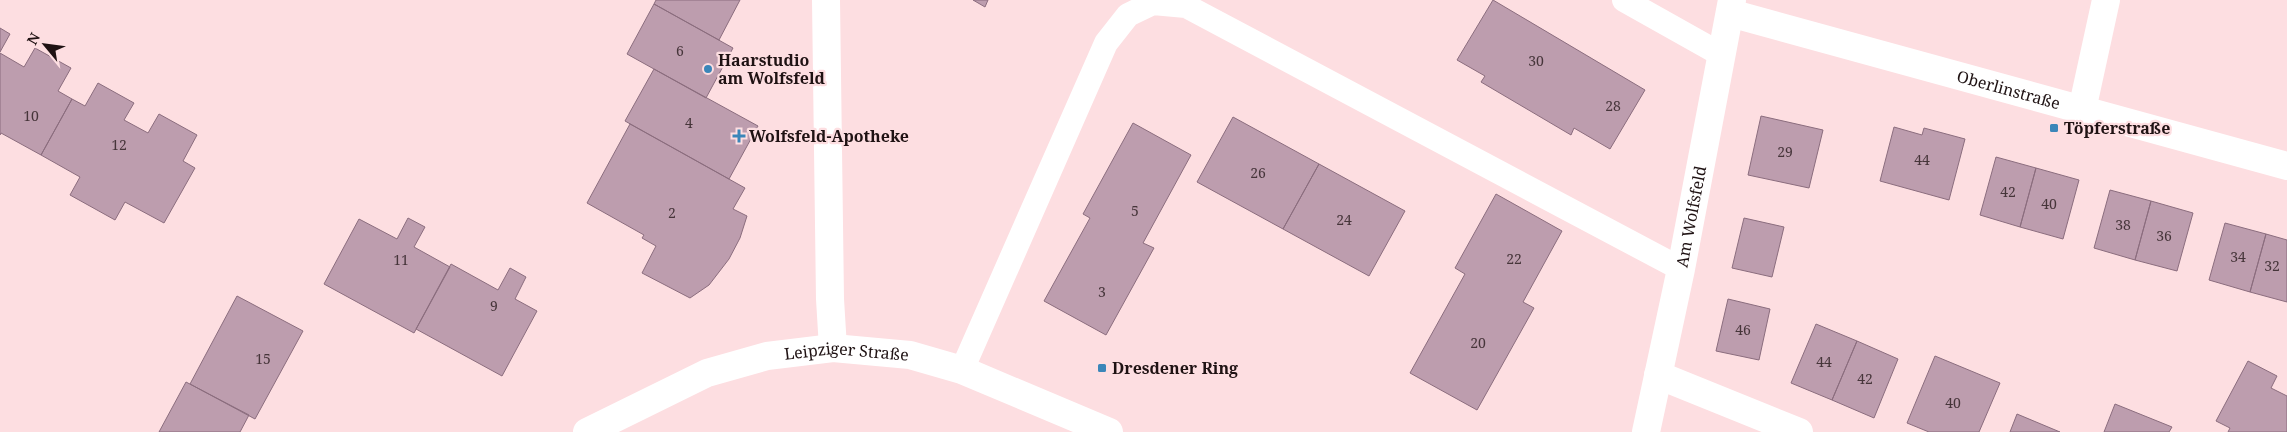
<svg xmlns="http://www.w3.org/2000/svg" width="2287" height="432" viewBox="0 0 2287 432" font-family="'Noto Serif',serif">
<style>
.building{fill:#bd9dae;stroke:#8b6d7e}
.lines{fill:none;stroke-linecap:round;stroke-linejoin:round}
.lane{stroke:#fff;stroke-width:24}
.street{stroke:#fff;stroke-width:28}
.secondary{stroke:#fff;stroke-width:28}
.poi-dot{fill:#3b86b9;stroke:#fddee1;stroke-width:2}
.labels{text-anchor:middle;stroke-width:4.5;stroke-linejoin:round;paint-order:stroke}
.number-label{font-size:14px;fill:#46353a}
.poi-label{font-size:16px;font-weight:bold;fill:#1f1213;stroke:#fddee1;text-anchor:start}
.street-label{font-size:16px;fill:#1f1213;stroke:#fddee1}
</style>
<rect width="100%" height="100%" fill="#fddee1"/>
<path class="building" d="M 656,0 L 740,0 L 719,40 L 654,4 Z
M 973,0 L 988,0 L 985,7 Z
M 1493,0 L 1645,90 L 1610,149 L 1574,128 L 1571,135 L 1481,82 L 1485,76 L 1457,60 Z
M 654,4 L 733,48 L 706,98 L 627,54 Z
M 0,28 L 10,34 L 0,52 Z
M 35,48 L 71,68 L 58,91 L 72,99 L 41,155 L 1,133 L 0,135 L 0,53 L 24,67 Z
M 654,69 L 758,126 L 729,179 L 625,121 Z
M 98,83 L 134,103 L 124,120 L 148,133 L 159,114 L 197,135 L 183,161 L 195,168 L 164,223 L 125,202 L 115,220 L 70,195 L 80,177 L 41,155 L 72,99 L 85,106 Z
M 1761,116 L 1823,130 L 1809,188 L 1748,175 Z
M 1233,117 L 1319,164 L 1283,229 L 1197,182 Z
M 1133,123 L 1191,155 L 1143,243 L 1154,248 L 1106,335 L 1044,301 L 1090,218 L 1083,214 Z
M 630,124 L 745,188 L 733,209 L 747,216 L 740,238 L 729,259 L 709,285 L 690,298 L 642,273 L 656,246 L 642,238 L 644,235 L 587,203 Z
M 1894,127 L 1922,135 L 1924,128 L 1965,139 L 1949,200 L 1880,181 Z
M 1996,157 L 2036,168 L 2020,227 L 1980,215 Z
M 1319,164 L 1405,211 L 1369,276 L 1283,229 Z
M 2036,168 L 2079,180 L 2063,239 L 2020,227 Z
M 2110,190 L 2151,201 L 2135,260 L 2094,248 Z
M 1496,194 L 1562,231 L 1523,302 L 1534,308 L 1477,410 L 1410,373 L 1465,274 L 1455,268 Z
M 2151,201 L 2193,213 L 2177,271 L 2135,260 Z
M 408,218 L 425,227 L 414,247 L 450,267 L 414,333 L 324,284 L 359,219 L 397,239 Z
M 1744,218 L 1784,227 L 1772,277 L 1732,268 Z
M 2225,223 L 2266,234 L 2250,292 L 2209,280 Z
M 2266,234 L 2287,240 L 2287,302 L 2250,292 Z
M 451,264 L 498,290 L 510,268 L 526,277 L 515,299 L 537,311 L 502,376 L 416,329 Z
M 237,296 L 303,331 L 255,419 L 190,384 Z
M 1728,299 L 1770,309 L 1759,360 L 1716,351 Z
M 1816,324 L 1857,341 L 1832,400 L 1791,383 Z
M 1857,341 L 1898,359 L 1874,418 L 1832,400 Z
M 1935,356 L 2000,383 L 1979,432 L 1929,432 L 1907,423 Z
M 2248,361 L 2277,376 L 2271,388 L 2287,396 L 2287,432 L 2228,432 L 2230,428 L 2216,421 Z
M 186,382 L 249,415 L 240,432 L 159,432 Z
M 2115,404 L 2172,427 L 2169,432 L 2104,432 Z
M 2017,414 L 2060,432 L 2010,432 Z"/>
<g class="lines">
<path class="lane" d="M 1624,0 L 1722,55
M 962,370 L 1106,43 L 1128,15 L 1153,3 L 1186,6 L 1681,269"/>
<g class="street">
<path d="M 826,0 L 830,299 L 833,348"/>
<path id="s1" d="M 1730,13 L 2287,166"/>
<path d="M 2082,110 L 2106,0"/>
<path d="M 1658,375 L 1799,432"/>
<path id="s2" d="M 587,432 L 707,373 L 767,356 L 833,348 L 910,355 L 962,370 L 1109,432"/>
</g>
<path class="secondary" id="s3" d="M 1646,432 L 1681,269 L 1732,0"/>
</g>
<g class="poi-dot">
<circle cx="708" cy="69" r="5"/>
<rect x="2049" y="123" width="10" height="10" rx="2.5"/>
<path d="M736.5 128.5h5v5h5v5h-5v5h-5v-5h-5v-5h5z"/>
<rect x="1097" y="363" width="10" height="10" rx="2.5"/>
</g>
<g class="labels">
<g class="number-label">
<text x="680" y="56">6</text>
<text x="1536" y="66">30</text>
<text x="1613" y="111">28</text>
<text x="31" y="121">10</text>
<text x="689" y="128">4</text>
<text x="119" y="150">12</text>
<text x="1785" y="157">29</text>
<text x="1922" y="165">44</text>
<text x="1258" y="178">26</text>
<text x="2008" y="197">42</text>
<text x="2049" y="209">40</text>
<text x="1135" y="216">5</text>
<text x="672" y="218">2</text>
<text x="1344" y="225">24</text>
<text x="2123" y="230">38</text>
<text x="2164" y="241">36</text>
<text x="2238" y="262">34</text>
<text x="1514" y="264">22</text>
<text x="401" y="265">11</text>
<text x="2272" y="271">32</text>
<text x="1102" y="297">3</text>
<text x="494" y="311">9</text>
<text x="1743" y="335">46</text>
<text x="1478" y="348">20</text>
<text x="263" y="364">15</text>
<text x="1824" y="367">44</text>
<text x="1865" y="384">42</text>
<text x="1953" y="408">40</text>
</g>
<g class="poi-label">
<text x="718" y="66">Haarstudio<tspan x="718" dy="18">am Wolfsfeld</tspan></text>
<text x="2064" y="134">Töpferstraße</text>
<text x="749" y="142">Wolfsfeld-Apotheke</text>
<text x="1112" y="374">Dresdener Ring</text>
</g>
<g class="street-label">
<text dy="6" stroke="none"><textPath href="#s1" startOffset="289">Oberlinstraße</textPath></text>
<text dy="6" stroke="none"><textPath href="#s3" startOffset="220">Am Wolfsfeld</textPath></text>
<text dy="6" stroke="none"><textPath href="#s2" startOffset="276">Leipziger Straße</textPath></text>
</g>
</g>
<g transform="translate(45 45) rotate(299)" stroke="#fddee1" stroke-width="4" paint-order="stroke">
<path d="M0-4L9 19L0 12L-9 19Z" fill="#1f1213"/>
<text y="-8" font-size="14" font-weight="bold" text-anchor="middle" fill="#1f1213">N</text>
</g>
</svg>
